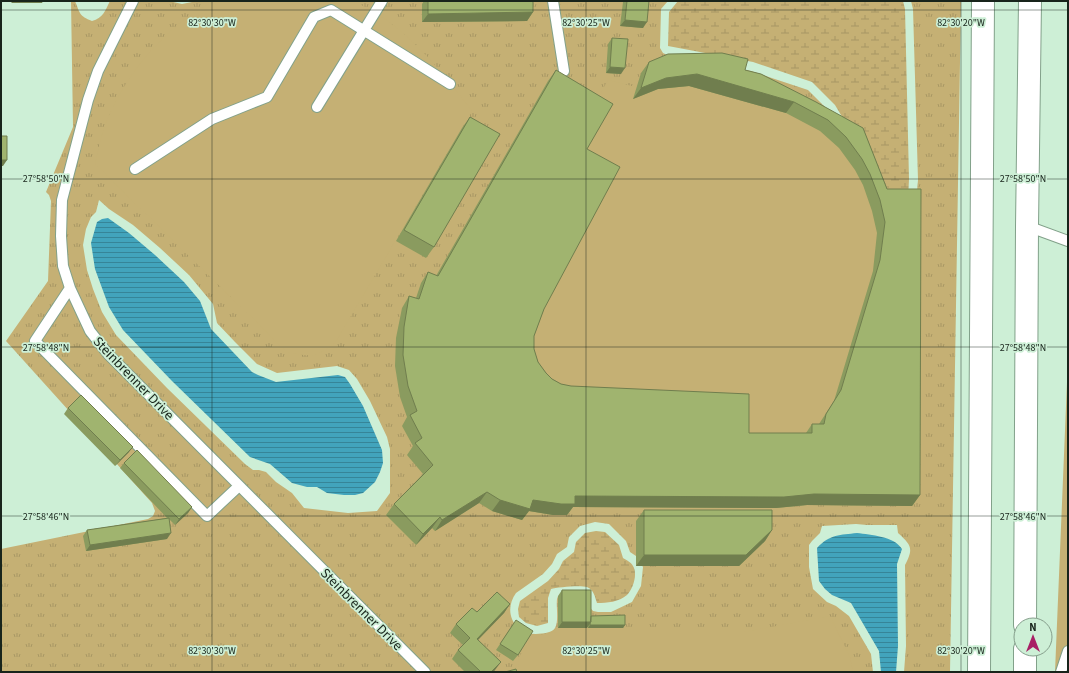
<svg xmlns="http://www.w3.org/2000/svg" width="1069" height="673" viewBox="0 0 1069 673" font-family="'Source Sans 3',sans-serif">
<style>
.wetland{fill:url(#wetland-marsh)}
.park{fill:url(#park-tufts);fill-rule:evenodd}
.pitch{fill:#c5b074}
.water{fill:url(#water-rules)}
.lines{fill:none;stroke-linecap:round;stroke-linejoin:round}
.service-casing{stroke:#82a18a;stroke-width:12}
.primary-casing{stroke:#82a18a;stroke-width:24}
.service{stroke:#fff;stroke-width:10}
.primary{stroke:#fff;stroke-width:22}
.wall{fill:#8a9b5f}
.shaded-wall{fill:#707e4e}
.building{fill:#a0b46f;stroke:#707e4e}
.ticks{fill:none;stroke:#18241b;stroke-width:1;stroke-opacity:0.45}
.labels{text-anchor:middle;stroke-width:3.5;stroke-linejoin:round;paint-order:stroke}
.street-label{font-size:14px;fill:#18241b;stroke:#cdefd6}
.ticks-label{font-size:10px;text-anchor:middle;fill:#18241b;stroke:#cdefd6;stroke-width:3.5;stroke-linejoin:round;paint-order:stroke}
</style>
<defs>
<pattern id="wetland-marsh" width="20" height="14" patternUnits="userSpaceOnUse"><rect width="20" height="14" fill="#c5b074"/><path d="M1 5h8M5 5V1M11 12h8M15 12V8" fill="none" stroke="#a89764"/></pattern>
<pattern id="park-tufts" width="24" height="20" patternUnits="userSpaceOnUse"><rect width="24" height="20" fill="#c5b074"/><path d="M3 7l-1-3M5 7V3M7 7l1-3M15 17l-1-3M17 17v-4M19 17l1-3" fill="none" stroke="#a89764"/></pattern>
<pattern id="water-rules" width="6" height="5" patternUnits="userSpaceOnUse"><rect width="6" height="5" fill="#42a4bc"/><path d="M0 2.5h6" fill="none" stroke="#368598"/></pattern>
</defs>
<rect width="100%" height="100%" fill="#cdefd6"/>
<path class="wetland" d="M 678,1 L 903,1 L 905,9 L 909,179 L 908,200 L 879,200 L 856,140 L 835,105 L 812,82 L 753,62 L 668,46 L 669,12 Z
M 596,531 L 605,532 L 619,545 L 623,558 C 626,560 631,562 633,566 C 638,574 633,589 627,595 C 619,602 607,603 597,603 C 595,597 594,590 587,587 C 581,585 557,587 551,589 L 548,598 L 548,623 L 537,626 L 526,623 L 519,617 L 518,609 L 520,601 L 548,581 L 559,569 L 563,561 L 574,552 L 576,542 L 585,533 Z"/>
<path class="park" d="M 71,1 L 75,1 C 80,13 79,16 92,21 C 103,18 105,11 110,1 L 169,1 L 182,4 L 197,1 L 668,1 L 661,9 L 660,48 L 663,53 L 667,55 L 751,71 L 808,90 L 829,111 L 848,144 L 873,206 L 916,203 L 918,180 L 913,9 L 911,1 L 961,1 L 950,672 L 904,672 L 906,646 L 905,565 C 914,548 911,545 898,533 L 897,525 L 867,525 L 856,524 L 822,526 L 820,533 L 812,541 L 809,545 L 809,567 L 813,589 L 827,602 L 836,606 L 849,616 L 871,654 L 873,672 L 1,672 L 1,549 L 148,519 L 153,516 L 155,511 L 152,503 L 6,341 L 48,281 L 51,201 L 49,195 L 46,192 L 73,127 ZM 99,200 L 109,209 L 133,225 L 160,248 L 189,275 L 213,304 L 217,323 L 235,342 L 257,364 L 277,373 L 337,366 L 349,370 L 357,379 L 370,401 L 387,437 L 390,449 L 390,493 L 377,511 L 348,513 L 304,508 L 292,493 L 276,482 L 266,472 L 259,470 L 253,470 L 245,464 L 167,388 L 116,335 L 102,312 L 93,289 L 87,270 L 83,245 L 86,229 L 91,217 L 96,212 ZM 595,522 L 609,524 L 626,541 L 630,552 L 636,556 L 643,567 L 641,586 L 632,602 L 611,612 L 598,612 L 593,611 L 589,606 L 558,596 L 557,599 C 556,607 559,621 555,628 C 551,635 530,635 522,632 C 522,632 518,628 518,628 C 508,618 508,604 516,593 L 543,574 L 552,564 L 557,554 L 567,547 L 569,537 L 580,526 Z"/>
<path class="pitch" d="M 214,1 L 352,1 C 402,21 440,69 472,111 L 335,343 C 315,358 312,357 287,352 L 95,164 C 98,152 100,139 104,128 C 123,76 165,26 214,1 Z
M 660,65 L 737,80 L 856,140 L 879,200 L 913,200 L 912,506 L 807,505 L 776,508 L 568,507 L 567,515 L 553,515 L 525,511 L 522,520 L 492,511 L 479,503 L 435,531 L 432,529 L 416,545 L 386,515 L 425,476 L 407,455 L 414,449 L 402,426 L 409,422 C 406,414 403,406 400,398 C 391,368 396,337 401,308 L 412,309 L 421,283 L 430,287 L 548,81 L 593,107 L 608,80 L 636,87 L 641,73 Z
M 1068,358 L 1068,672 L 1055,672 Z
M 830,616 L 850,657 L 853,672 L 519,672 L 518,659 L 524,649 L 532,639 L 543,634 L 557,632 L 744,632 Z"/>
<path class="water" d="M 108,218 L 129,233 L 155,255 L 184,282 L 200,301 L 211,329 L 252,372 L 258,375 L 276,382 L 338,375 L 345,377 L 350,384 L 363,406 L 382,450 L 383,463 L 380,472 L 375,482 L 363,493 L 355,495 L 344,495 L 327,493 L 317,487 L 307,487 L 292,483 L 270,464 L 250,457 L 172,381 L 123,330 L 109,307 L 95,269 L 91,243 L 97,222 L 102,219 Z
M 857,533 C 871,535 894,536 902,549 L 897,564 L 898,646 L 896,672 L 881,672 L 879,651 L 851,603 L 832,595 L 825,589 L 819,581 L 817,548 C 830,534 840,535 857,533 Z"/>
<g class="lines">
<defs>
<path id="service" d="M 133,1 L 98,71 L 88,100 L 62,200 L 61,236 L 63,266 L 70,288 L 90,331 L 108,354 L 425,672
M 553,1 L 564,71
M 317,107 L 382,1
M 135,169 L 212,119 L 267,97 L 314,17 L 331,10 L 450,84
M 1027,226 L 1068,241
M 70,288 L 35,341 L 207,516 L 239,486
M 1061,672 L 1068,651"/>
<path id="primary" d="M 1025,625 L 1027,226 L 1030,1
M 979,672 L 983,1
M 1025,672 L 1025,649"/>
</defs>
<use href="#service" class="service-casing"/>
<use href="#primary" class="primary-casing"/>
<use href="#service" class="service"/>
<use href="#primary" class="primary"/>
</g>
<path class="wall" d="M 424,1 L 533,1 L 533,12 L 527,21 L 422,22 L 422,4 Z
M 624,1 L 649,1 L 643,28 L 620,26 L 623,2 Z
M 612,38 L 621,74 L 606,73 L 608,44 Z
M 649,62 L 745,70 L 863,128 L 887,189 L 920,495 L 912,506 L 807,505 L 776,508 L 573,507 L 567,515 L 553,515 L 529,511 L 522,520 L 492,511 L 479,503 L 435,531 L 432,528 L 416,545 L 386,515 L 394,504 L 423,474 L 407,455 L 413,446 L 402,426 L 407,417 L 400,397 L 395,366 L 396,338 L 402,308 L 409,296 L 416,298 L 421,283 L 428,272 L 436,276 L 548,81 L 556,70 L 587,149 L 544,309 L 534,336 L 534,349 L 538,362 L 546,373 L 552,379 L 561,384 L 749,433 L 806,433 L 812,424 L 819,424 L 834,401 L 873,271 L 877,233 L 872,211 L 863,185 L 855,170 L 839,148 L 820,131 L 786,113 L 689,86 L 658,89 L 633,99 L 641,73 Z
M 470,117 L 434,247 L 426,258 L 396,241 L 462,128 Z
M 68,408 L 129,452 L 115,466 L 64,414 Z
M 124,463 L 192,507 L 188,513 L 175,525 L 169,519 L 167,539 L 86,551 L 83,536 L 87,530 L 167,518 L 120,468 Z
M 644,510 L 772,530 L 765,541 L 739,566 L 636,566 L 636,521 Z
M 562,590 L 591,616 L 625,625 L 623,628 L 588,628 L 588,626 L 587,628 L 558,628 L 558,596 Z
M 510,604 L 504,613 L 478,640 L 495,670 L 493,672 L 465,672 L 452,659 L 458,650 L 463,645 L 450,633 L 456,624 L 477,612 Z
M 512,626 L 518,655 L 513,661 L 496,650 Z"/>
<path class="shaded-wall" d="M 13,1 L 43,1 L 42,3 L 11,3 Z
M 533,12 L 527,21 L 422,22 L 428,14 Z
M 625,20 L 647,22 L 643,28 L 620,26 Z
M 610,67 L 625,68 L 621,74 L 606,73 Z
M 697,74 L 794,102 L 786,113 L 689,86 L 658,89 L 633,99 L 641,88 L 666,78 Z
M 1,160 L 7,160 L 3,166 L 1,166 Z
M 133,447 L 129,452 L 115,466 L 120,460 Z
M 487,492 L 479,503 L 435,531 L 442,520 Z
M 814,494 L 920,495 L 912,506 L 807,505 L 776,508 L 573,507 L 567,515 L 553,515 L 529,511 L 522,520 L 492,511 L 500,500 L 533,500 L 575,496 Z
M 192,507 L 188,513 L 175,525 L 179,519 Z
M 440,517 L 432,528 L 416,545 L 423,534 Z
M 772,530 L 765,541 L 739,566 L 636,566 L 644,555 Z
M 171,533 L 167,539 L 86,551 L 90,545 Z
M 510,604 L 504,613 L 471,647 L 477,639 Z
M 562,622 L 591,622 L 587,628 L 558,628 Z
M 590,625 L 625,625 L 623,628 L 588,628 Z
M 501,662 L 495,670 L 493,672 L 491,672 Z"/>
<path class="building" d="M 428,1 L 533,1 L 533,12 L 428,14 Z
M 627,1 L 649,1 L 647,22 L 625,20 Z
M 612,38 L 628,39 L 625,68 L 610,67 Z
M 722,53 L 748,59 L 745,70 L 761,74 L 816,102 L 863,128 L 887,189 L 921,189 L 920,495 L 814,494 L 784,497 L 575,496 L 575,504 L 561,504 L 533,500 L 530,509 L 500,500 L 487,492 L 442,520 L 440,517 L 423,534 L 394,504 L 433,465 L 415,443 L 422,438 L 410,415 L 417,411 L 408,386 L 403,355 L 404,327 L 409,296 L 419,299 L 428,272 L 438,276 L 556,70 L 613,104 L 587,149 L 620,167 L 544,309 L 534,336 L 534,349 L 538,362 L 546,373 L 552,379 L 561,384 L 571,386 L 749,394 L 749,433 L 812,433 L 812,424 L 824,424 L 826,414 L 841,390 L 880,260 L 885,222 L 880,200 L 870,174 L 862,159 L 846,137 L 828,120 L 794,102 L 697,74 L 666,78 L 641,88 L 649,62 L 668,54 Z
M 470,117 L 500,134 L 434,247 L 404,230 Z
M 1,136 L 7,136 L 7,160 L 1,160 Z
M 81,395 L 133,447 L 120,460 L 68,408 Z
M 137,450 L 192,507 L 179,519 L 124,463 Z
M 644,510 L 772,510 L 772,530 L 746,555 L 644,555 Z
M 169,518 L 171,533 L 90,545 L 87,530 Z
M 562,590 L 591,590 L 591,622 L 562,622 Z
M 497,592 L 510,604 L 477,639 L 501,662 L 491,672 L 481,672 L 458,650 L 470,638 L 456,624 L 472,608 L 477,612 Z
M 625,615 L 625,625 L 590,625 L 591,616 Z
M 516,620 L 533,631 L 518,655 L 500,644 Z
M 516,669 L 517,672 L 505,672 Z"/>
<path class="ticks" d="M 212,1 L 212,672M 586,1 L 586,672M 961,1 L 961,672M 1,10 L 1068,10M 1,179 L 1068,179M 1,347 L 1068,347M 1,516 L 1068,516"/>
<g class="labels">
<g class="street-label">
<text transform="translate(134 378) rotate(46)" y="5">Steinbrenner Drive</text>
<text transform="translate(362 609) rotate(45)" y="5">Steinbrenner Drive</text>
</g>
</g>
<g class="ticks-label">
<text x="212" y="26">82°30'30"W</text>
<text x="586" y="26">82°30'25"W</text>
<text x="961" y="26">82°30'20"W</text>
<text x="46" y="182">27°58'50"N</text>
<text x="1023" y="182">27°58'50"N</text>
<text x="46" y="351">27°58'48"N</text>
<text x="1023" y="351">27°58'48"N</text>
<text x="46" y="520">27°58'46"N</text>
<text x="1023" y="520">27°58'46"N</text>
<text x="212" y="654">82°30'30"W</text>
<text x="586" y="654">82°30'25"W</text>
<text x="961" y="654">82°30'20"W</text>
</g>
<rect width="1069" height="673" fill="none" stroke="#18241b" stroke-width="4"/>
<g transform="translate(1033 637)"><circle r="19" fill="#cdefd6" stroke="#859e8b"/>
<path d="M0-3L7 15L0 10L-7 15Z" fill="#a81f65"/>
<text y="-6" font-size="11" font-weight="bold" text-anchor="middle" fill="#18241b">N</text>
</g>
</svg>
